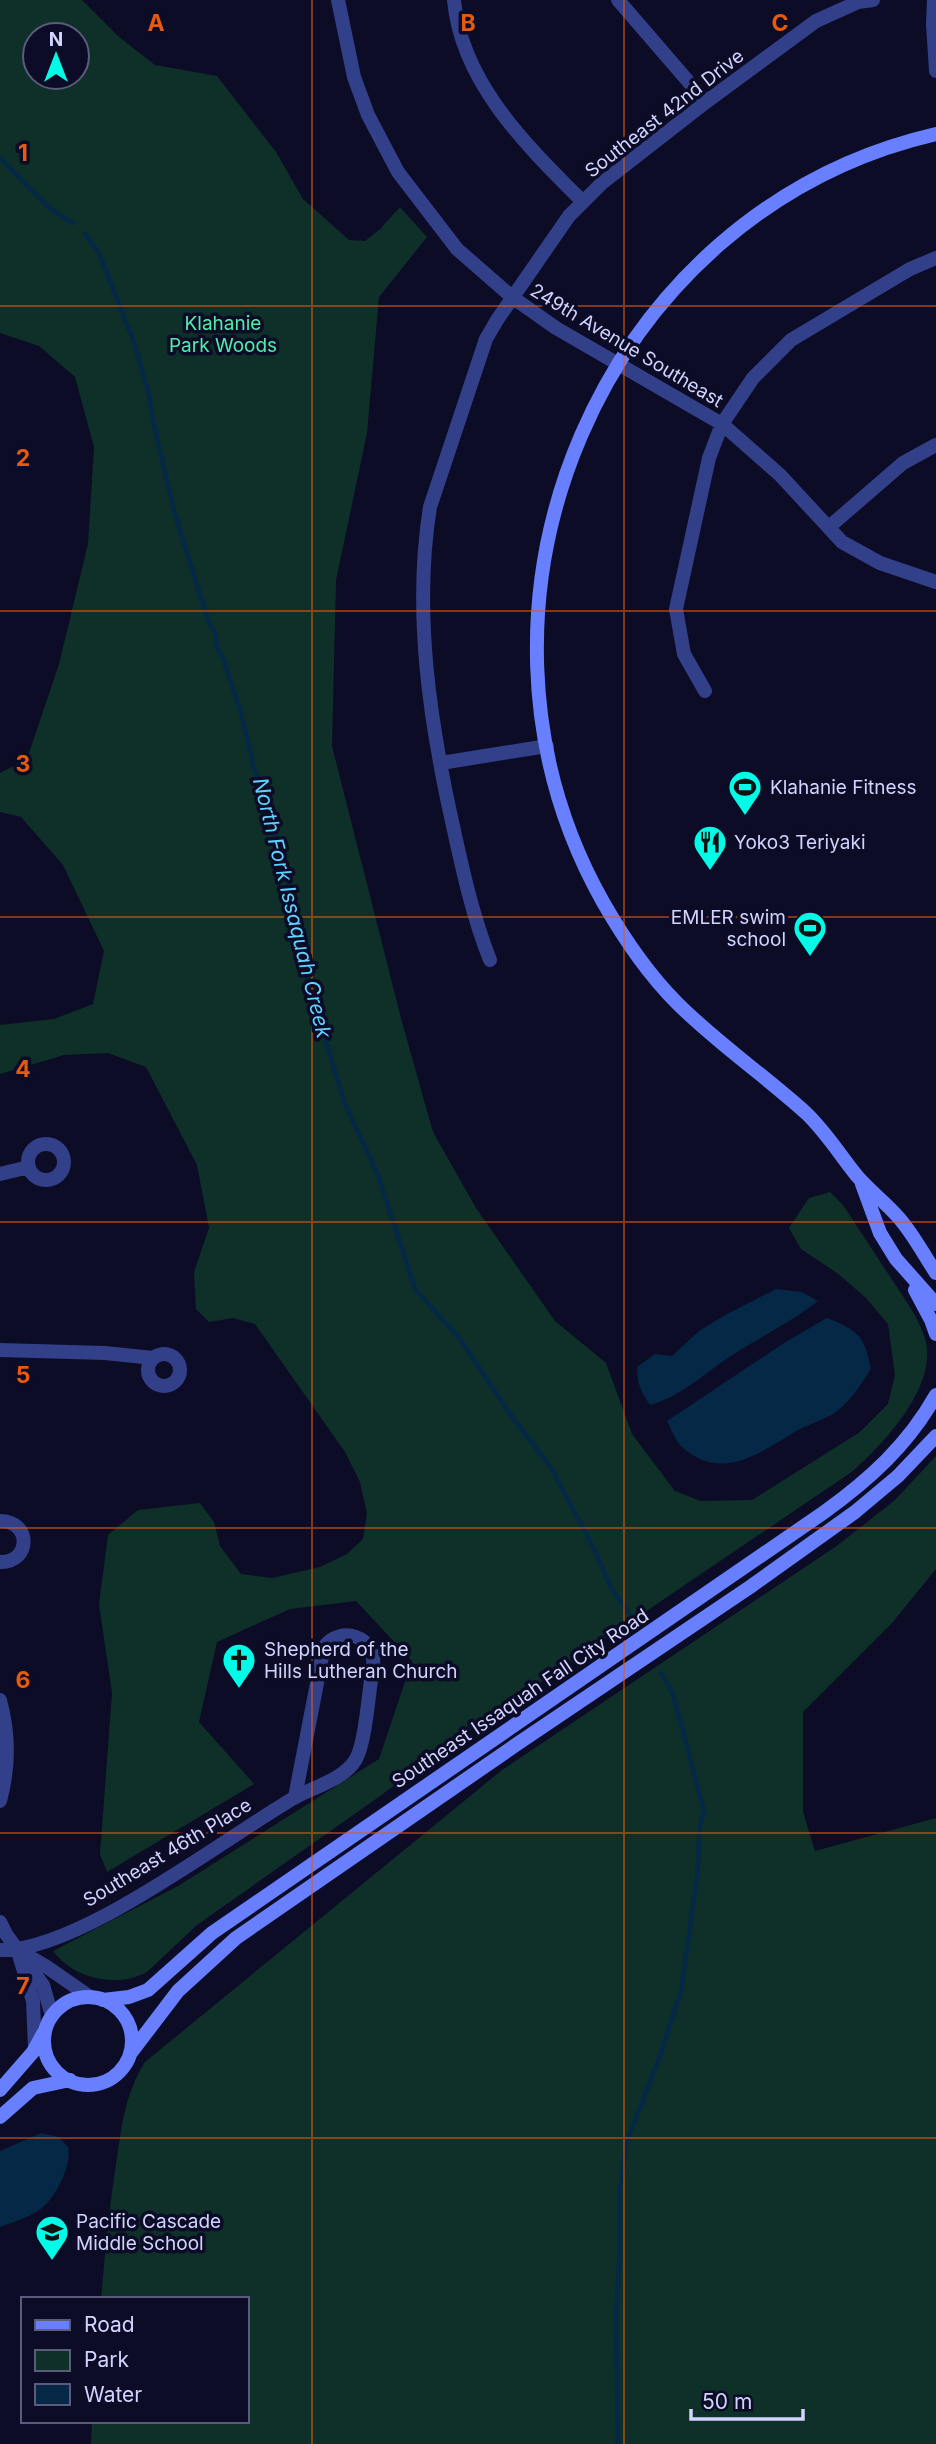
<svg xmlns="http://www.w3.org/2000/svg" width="936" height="2444" viewBox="0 0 936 2444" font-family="Inter,sans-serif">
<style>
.green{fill:#0e3029;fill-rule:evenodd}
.water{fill:#042846}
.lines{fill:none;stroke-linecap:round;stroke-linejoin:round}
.stream{stroke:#042846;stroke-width:4.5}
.street{stroke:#323f89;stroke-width:14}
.secondary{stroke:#687fff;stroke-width:14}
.grid{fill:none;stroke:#e8590c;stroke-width:2;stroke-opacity:0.55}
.labels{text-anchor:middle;stroke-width:7;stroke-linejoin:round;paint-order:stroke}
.street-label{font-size:19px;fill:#d1d4ff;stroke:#0c0c26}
.park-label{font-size:19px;fill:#50eca9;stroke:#0c0c26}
.poi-label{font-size:19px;fill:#d1d4ff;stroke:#0c0c26;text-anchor:start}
.water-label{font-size:21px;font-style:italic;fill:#5fd2ff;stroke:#0c0c26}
.grid-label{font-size:23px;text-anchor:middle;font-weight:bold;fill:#e8590c;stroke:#0c0c26;stroke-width:7;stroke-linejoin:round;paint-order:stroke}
</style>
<rect width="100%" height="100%" fill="#0c0c26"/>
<path class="green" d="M 0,0 L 82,0 L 119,37 L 155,65 L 217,76 L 276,152 L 303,199 L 349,240 L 365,241 L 380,229 L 400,207 L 427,237 L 379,297 L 367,433 L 336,580 L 332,746 L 402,1022 L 433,1132 L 476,1208 L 555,1321 L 606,1363 L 632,1434 L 675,1491 L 701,1501 L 752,1500 L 860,1432 L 888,1404 L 895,1375 L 888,1324 L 865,1297 L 837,1273 L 801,1249 L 789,1228 L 809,1198 L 830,1192 L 843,1205 C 860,1230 876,1256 893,1281 C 905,1300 920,1319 926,1342 C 936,1388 884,1443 853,1471 L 474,1728 L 373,1801 L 197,1925 L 147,1972 C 116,1989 73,1978 53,1951 L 178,1886 L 379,1759 L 412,1661 L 356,1601 L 290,1609 L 217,1642 L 199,1722 L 254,1784 L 107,1872 L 100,1854 L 112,1693 L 99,1604 L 108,1535 L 138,1510 L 200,1503 L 214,1522 L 220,1546 L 241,1574 L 272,1578 L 320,1567 L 347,1554 L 363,1539 L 367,1514 L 360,1482 L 345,1452 L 255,1324 L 233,1318 L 209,1322 L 196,1309 L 194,1272 L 209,1228 L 197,1165 L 146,1067 L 108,1053 L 64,1055 L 0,1074 L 0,1025 L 54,1019 L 93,1004 L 104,951 L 63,865 L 21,817 L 0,812 L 0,773 L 27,759 L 59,664 L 88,544 L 94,447 L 75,377 L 39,346 L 0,333 ZM 35,35 L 77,35 L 77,77 L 35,77 Z
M 936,1456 L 936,1569 L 892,1623 L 803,1712 L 803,1812 L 815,1851 L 936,1818 L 936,2444 L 91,2444 L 92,2421 L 247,2421 L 247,2299 L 101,2299 C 105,2254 109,2209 116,2164 C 122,2126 124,2096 145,2062 L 502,1770 L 838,1545 L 895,1500 Z"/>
<path class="water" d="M 776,1289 L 802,1292 L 818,1301 C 791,1322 762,1336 734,1354 C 707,1371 681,1397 650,1405 C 641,1392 637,1383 637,1367 L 655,1354 L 672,1356 L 699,1331 L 725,1315 Z
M 827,1318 C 859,1331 864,1335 871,1369 C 861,1384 849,1404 833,1414 C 819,1422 803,1426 790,1435 C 755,1456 721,1480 683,1448 C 676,1442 671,1429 667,1421 L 784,1343 Z
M 41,2133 L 59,2137 L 68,2147 C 72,2166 56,2196 42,2208 C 30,2217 14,2222 0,2227 L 0,2151 Z"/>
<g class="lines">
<path class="stream" d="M 0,158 L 48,207 L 73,223
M 85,234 L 99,253 L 135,345 L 149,395 L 152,416 L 174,511 L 209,623 L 216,635 L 217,648 L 223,658 L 240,710 L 253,764 L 282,855 L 305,973 L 345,1104 L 378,1175 L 415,1289 L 460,1339 L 515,1421 L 550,1466 L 595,1551 L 611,1588 L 629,1613
M 618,2444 L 616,2317 L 620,2249 L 620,2189 L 627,2141 L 660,2056 L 681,1991 L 697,1878 L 700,1826 L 704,1811 L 673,1694 L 661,1673"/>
<path class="street" d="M 338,0 L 354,77 L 368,115 L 398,172 L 457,249 L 512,297 L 556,328 L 722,424 L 780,475 L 842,542 L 880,563 L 936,582
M 454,0 C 461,82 527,146 582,201
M 618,0 L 706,102
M 934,0 L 933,24 L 936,71
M 829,527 L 903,463 L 936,445
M 705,691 L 684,654 L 676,609 L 709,458 L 722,424 L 753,378 L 791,340 L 910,269 L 936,258
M 441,763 L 547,746
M 490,960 C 473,917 463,872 453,826 C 430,723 413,612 430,507 L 486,339 L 497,320 L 569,216 L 602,183 L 706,102 L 816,21 L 858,2 L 873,0
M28 1162a18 18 0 1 1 36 0a18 18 0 1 1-36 0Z
M 0,1174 L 29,1167
M 0,1350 L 105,1353 L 153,1358
M148 1370a16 16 0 1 1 32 0a16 16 0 1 1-32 0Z
M 0,1521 C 32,1521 31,1563 0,1562
M 0,1700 C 9,1733 9,1768 0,1801
M 0,1922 L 6,1934 L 43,1985 L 52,2016
M 0,1950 C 78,1952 223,1839 294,1798 C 313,1787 344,1780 356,1759 C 366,1741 369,1688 373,1666 C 377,1636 340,1625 324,1647 L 295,1797
M 25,1954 L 47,1967 L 90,1997
M 19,1955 L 33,2001 L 35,2048"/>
<path class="secondary" d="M 936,134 C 602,211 435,604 603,902 C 623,937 648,974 677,1003 C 717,1043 764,1075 806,1113 C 826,1132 840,1155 857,1176 C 870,1191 886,1203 899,1218 C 913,1234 924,1255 936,1273
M 862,1184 L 880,1233 L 896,1259 L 936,1304
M 915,1290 L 931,1320 L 936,1334
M44 2041a44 44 0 1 1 88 0a44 44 0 1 1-88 0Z
M 103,2000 L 129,1997 L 148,1990 L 212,1933 L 823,1513 C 869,1480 908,1445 936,1395
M 130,2054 L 178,1991 L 236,1938 L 520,1742 L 750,1587 L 855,1512 L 898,1476 L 936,1436
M 0,2090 L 33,2052 L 44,2032
M 0,2117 L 33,2088 L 70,2080"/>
</g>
<path class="grid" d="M 312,0 L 312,2444M 624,0 L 624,2444M 0,306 L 936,306M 0,611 L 936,611M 0,917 L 936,917M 0,1222 L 936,1222M 0,1528 L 936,1528M 0,1833 L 936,1833M 0,2138 L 936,2138"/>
<defs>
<symbol id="stadium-pin" viewBox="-11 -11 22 30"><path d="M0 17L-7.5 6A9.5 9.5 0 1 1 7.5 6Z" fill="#00fce7" stroke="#0c0c26"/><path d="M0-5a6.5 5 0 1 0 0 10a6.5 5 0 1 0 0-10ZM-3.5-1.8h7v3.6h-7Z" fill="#111"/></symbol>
<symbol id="restaurant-pin" viewBox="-11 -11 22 30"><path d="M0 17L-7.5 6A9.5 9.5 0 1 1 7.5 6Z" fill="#00fce7" stroke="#0c0c26"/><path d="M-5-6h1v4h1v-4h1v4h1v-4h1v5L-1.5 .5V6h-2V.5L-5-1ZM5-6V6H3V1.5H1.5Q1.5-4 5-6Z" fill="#111"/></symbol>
<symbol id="church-pin" viewBox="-11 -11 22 30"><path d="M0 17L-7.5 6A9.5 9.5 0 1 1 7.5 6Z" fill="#00fce7" stroke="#0c0c26"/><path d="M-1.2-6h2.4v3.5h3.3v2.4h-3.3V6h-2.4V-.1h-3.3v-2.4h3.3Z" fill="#111"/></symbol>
<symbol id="school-pin" viewBox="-11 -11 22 30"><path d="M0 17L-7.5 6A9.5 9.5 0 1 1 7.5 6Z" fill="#00fce7" stroke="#0c0c26"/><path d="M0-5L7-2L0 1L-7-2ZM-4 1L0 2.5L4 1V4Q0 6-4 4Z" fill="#111"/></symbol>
</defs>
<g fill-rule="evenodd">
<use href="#stadium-pin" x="726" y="768" width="38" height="52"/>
<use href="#restaurant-pin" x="691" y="823" width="38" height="52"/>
<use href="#stadium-pin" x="791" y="909" width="38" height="52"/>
<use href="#church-pin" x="220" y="1641" width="38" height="52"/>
<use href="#school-pin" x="33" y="2213" width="38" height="52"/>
</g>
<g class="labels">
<g class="street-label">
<text transform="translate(664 113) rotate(-38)" y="7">Southeast 42nd Drive</text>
<text transform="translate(627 345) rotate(31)" y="7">249th Avenue Southeast</text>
<text transform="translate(520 1698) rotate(-34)" y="7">Southeast Issaquah Fall City Road</text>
<text transform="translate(167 1852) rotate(-31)" y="7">Southeast 46th Place</text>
</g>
<g class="park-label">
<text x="223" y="330">Klahanie<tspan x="223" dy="22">Park Woods</tspan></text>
</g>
<g class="poi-label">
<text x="770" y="794">Klahanie Fitness</text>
<text x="734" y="849">Yoko3 Teriyaki</text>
<text x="786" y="924" text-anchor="end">EMLER swim<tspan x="786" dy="22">school</tspan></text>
<text x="264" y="1656">Shepherd of the<tspan x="264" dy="22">Hills Lutheran Church</tspan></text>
<text x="76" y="2228">Pacific Cascade<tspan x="76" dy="22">Middle School</tspan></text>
</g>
<g class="water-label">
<text transform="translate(292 908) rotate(76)" y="7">North Fork Issaquah Creek</text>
</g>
</g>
<g class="grid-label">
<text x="156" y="31">A</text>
<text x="468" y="31">B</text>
<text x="780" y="31">C</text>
<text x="23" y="161">1</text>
<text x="23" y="466">2</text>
<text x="23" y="772">3</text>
<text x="23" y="1077">4</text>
<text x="23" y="1383">5</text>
<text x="23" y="1688">6</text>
<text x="23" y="1994">7</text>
</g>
<rect x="21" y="2297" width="228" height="126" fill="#0c0c26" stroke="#5b5c7d" stroke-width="2"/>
<rect x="35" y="2320" width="35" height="10" fill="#687fff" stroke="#5b5c7d" stroke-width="2"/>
<text x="84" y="2332" font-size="21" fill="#d1d4ff">Road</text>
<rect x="35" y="2350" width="35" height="21" fill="#0e3029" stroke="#5b5c7d" stroke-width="2"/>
<text x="84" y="2367" font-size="21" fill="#d1d4ff">Park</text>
<rect x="35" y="2384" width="35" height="21" fill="#042846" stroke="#5b5c7d" stroke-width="2"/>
<text x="84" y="2402" font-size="21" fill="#d1d4ff">Water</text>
<g transform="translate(56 56)"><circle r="33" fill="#0c0c26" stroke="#5b5c7d" stroke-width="2"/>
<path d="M0-5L12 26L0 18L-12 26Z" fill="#00fce7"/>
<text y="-10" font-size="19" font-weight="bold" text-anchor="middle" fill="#d1d4ff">N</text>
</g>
<path d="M691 2409v10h112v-10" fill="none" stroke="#d1d4ff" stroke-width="3.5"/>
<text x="702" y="2409" font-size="21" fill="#d1d4ff" stroke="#0c0c26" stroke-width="5" paint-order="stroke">50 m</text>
</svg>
